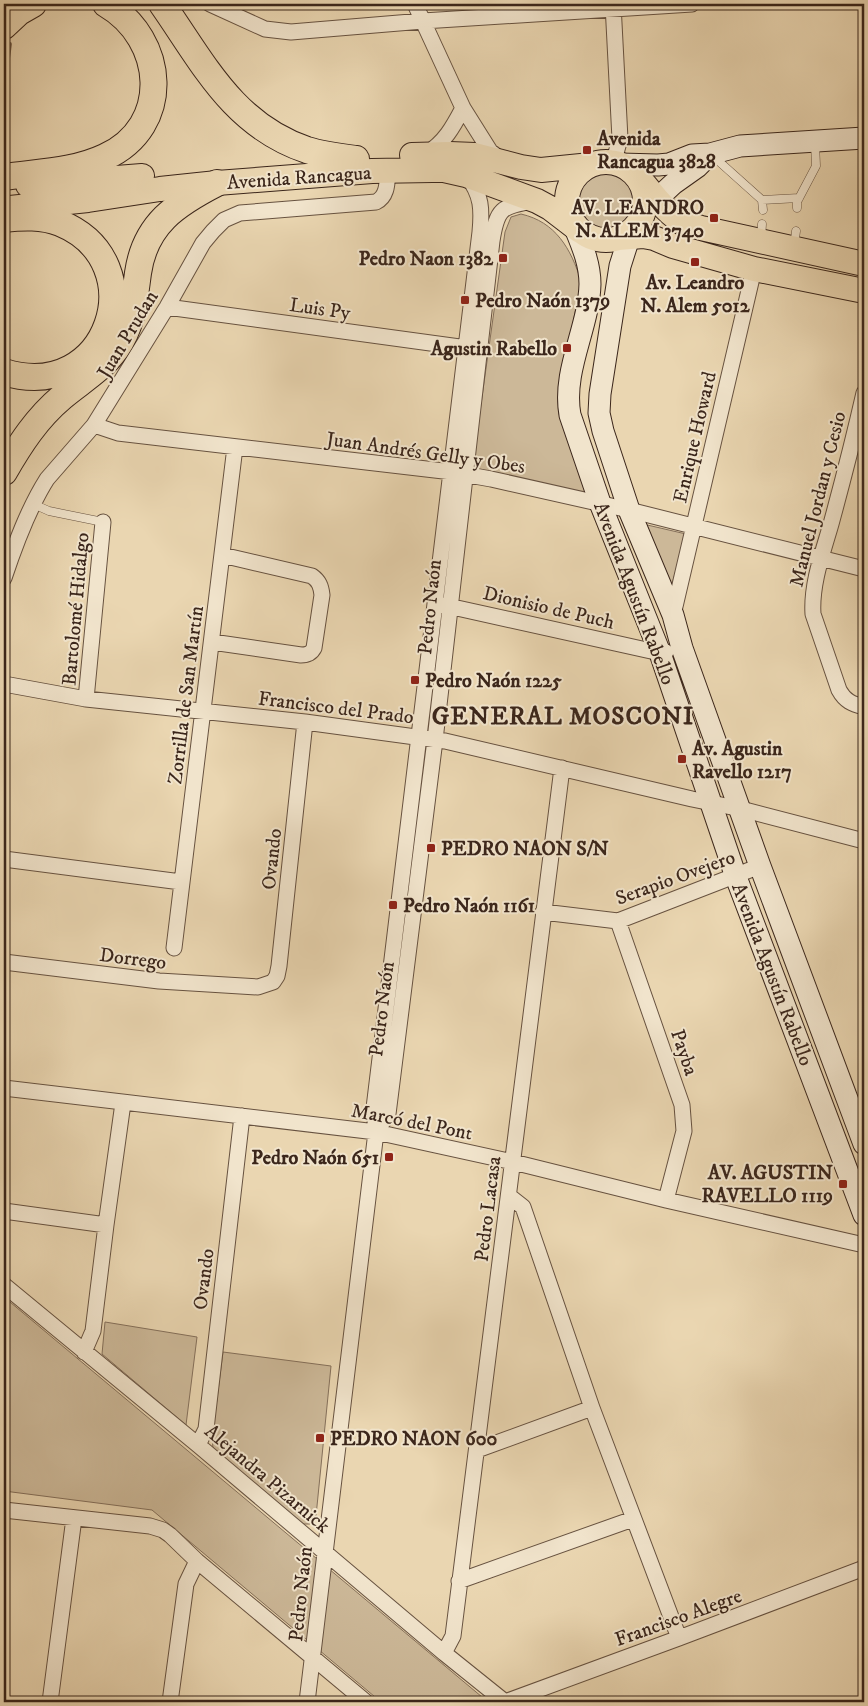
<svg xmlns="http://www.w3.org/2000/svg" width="868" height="1706" viewBox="0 0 868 1706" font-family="'IM FELL DW Pica',serif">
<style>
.green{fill:#ccb898;stroke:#846f5a}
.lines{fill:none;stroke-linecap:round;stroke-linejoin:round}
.stream{stroke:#806c56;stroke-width:4}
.service-casing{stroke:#675240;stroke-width:9}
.minor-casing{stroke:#675240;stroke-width:17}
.secondary-casing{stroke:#3b261b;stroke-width:23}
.primary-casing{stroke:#3b261b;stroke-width:26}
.motorway-casing{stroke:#3b261b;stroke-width:28}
.service{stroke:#f1e4cc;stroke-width:8}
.minor{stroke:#f1e4cc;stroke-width:15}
.secondary{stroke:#f1e4cc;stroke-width:21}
.primary{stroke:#ead6b1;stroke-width:24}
.motorway{stroke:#ead6b1;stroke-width:26}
.poi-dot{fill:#8f2418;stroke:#f1e4cc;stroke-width:2}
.labels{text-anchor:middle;stroke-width:4;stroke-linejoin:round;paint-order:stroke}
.poi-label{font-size:20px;font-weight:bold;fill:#3b261b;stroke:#f1e4cc;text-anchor:start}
.street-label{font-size:20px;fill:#3b261b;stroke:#f1e4cc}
.district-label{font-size:25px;font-weight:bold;letter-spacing:1px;fill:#3b261b;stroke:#f1e4cc}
</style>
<rect width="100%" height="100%" fill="#ead6b1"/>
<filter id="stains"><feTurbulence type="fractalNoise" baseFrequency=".004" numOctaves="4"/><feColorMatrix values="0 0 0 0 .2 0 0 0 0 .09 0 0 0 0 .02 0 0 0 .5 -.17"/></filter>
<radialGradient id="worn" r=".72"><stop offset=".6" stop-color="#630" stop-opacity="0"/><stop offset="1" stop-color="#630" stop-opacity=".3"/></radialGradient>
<path class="green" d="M578 201a28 28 0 1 1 56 0a28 28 0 1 1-56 0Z
M 521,214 C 556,222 571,249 581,281 L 558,401 L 559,414 L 590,486 L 587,491 L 583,494 L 472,469 L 505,232 L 511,217 Z
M 643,524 L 686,534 L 669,595 Z
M 4,1297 L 488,1702 L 381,1702 L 152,1510 L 4,1491 Z
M 105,1322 L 197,1337 L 186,1425 L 102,1354 Z
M 223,1352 L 331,1366 L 316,1516 L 310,1524 L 300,1524 L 213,1448 L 212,1438 Z"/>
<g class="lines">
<path class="stream" d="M 4,86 L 10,44"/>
<defs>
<path id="service" d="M 714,157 L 762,200 L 763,210
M 762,200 L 799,198
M 797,208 L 797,202 L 816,166 L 815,143
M 761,239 L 762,224
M 794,247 L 796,231
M 33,504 L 49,511 L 103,522"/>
<path id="minor" d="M 210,4 L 265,29 L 291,32 L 423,21 L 692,4
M 415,4 L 463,108 L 490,151 L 500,159
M 426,154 C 445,142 453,127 463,108
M 610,161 L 616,153 L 620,139 L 613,4
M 167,307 L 467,348
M 864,393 C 854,437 843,480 831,524 C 823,552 811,584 813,614 L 839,690 C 845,701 852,704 864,707
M 94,425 L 118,433 L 452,472 L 491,479 L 629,510 L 864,569
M 4,578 C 15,545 28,509 47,479 L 94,425 L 167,307 L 203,243 L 213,231 L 224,220 L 240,213 L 376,202 C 388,196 387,182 388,170
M 439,604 L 660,653 L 666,652
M 673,615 L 754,269
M 212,642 L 301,655 C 307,655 311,654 314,648 L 322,595 C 321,586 319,581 312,576 L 222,555
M 4,684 L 86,699 L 305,722 L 445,741 L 692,799 L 741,809 L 864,841
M 86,699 L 103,522
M 4,859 L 181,882
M 543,912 L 618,921 L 760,866
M 618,921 L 682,1105 L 684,1131 L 666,1200
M 174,948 L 235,447
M 4,962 L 159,981 L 258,987 L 273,982 L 277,976 L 279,966 L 305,722
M 4,1088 L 376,1132 L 513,1162 L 666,1200 L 864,1245
M 376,1132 L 388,1114 L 435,740 L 492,241 C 497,209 501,206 533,201
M 509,1196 L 523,1207 L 592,1408 L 679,1638
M 4,1211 L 106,1225
M 4,1285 L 198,1445 L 444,1653 L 505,1702
M 84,1352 L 93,1331 L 106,1225 L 123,1103
M 198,1445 L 206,1429 L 242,1116
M 477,1450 L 592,1408
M 4,1510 L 150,1526 L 163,1530 L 170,1535 L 197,1561 L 366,1702
M 459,1581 L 633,1519
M 444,1653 L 453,1636 L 562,768
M 50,1702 L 74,1518
M 170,1702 L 186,1584 L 197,1561
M 307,1702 L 376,1132 L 374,1108 L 480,232 C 482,210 482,195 467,176
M 505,1702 L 679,1638 L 864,1568"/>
<path id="secondary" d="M 620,164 L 658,165 L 669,164 L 692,155 L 710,154 L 740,146 L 864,138
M 644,211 L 673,184 L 697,167 L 708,156
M 571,218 C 579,239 590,260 590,284 C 589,328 562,370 570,415 L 600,503 L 660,653 L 736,877 L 864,1215
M 637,225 L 627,244 L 620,266 L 600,394 L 599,413 L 603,431 L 629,510 L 673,615 L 682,648 L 760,866 L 864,1144"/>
<path id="primary" d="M 412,155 L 450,154 L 475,155 L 521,167 L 541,170 L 591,165
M567 201a39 39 0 1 1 78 0a39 39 0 1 1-78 0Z
M 636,175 C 649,188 660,206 675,217 C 682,222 692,225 701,228 L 864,264
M 28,185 L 142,176
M 10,208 L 88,200 L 160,189 L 217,183 L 372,171 L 432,170 L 444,170 L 466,175 L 537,201 L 550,208 L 580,231
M 618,238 L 643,236 L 654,238 L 673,246 L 754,269 L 864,291"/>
<path id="motorway" d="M 162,4 C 204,64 233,125 307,150 C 323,155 340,157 356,159
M 4,26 L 19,12 L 33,4
M 4,177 C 38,172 73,172 105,157 C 173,126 166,39 106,4
M 4,219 C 23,217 42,216 60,223 C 156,262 109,405 4,372
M 4,472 C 20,444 37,418 62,397 C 81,381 101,370 116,349 C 133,324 134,302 138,273 C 145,224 176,204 217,183"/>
</defs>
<use href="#service" class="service-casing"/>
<use href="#minor" class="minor-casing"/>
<use href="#secondary" class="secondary-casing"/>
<use href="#primary" class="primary-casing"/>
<use href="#motorway" class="motorway-casing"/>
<use href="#service" class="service"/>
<use href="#minor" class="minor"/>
<use href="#secondary" class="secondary"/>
<use href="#primary" class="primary"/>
<use href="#motorway" class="motorway"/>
</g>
<g class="poi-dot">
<rect x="582" y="145" width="10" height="10" rx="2.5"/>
<rect x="709" y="213" width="10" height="10" rx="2.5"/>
<rect x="498" y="253" width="10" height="10" rx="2.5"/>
<rect x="690" y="257" width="10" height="10" rx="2.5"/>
<rect x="460" y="295" width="10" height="10" rx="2.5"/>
<rect x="562" y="343" width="10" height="10" rx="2.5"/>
<rect x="410" y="675" width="10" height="10" rx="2.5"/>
<rect x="677" y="754" width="10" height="10" rx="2.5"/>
<rect x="426" y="843" width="10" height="10" rx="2.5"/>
<rect x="388" y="900" width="10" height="10" rx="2.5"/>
<rect x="384" y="1152" width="10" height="10" rx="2.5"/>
<rect x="838" y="1179" width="10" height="10" rx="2.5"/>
<rect x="315" y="1433" width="10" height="10" rx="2.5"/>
</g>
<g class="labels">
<g class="poi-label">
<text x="597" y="145">Avenida<tspan x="597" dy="23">Rancagua 3828</tspan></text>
<text x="704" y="214" text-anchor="end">AV. LEANDRO<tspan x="704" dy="23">N. ALEM 3740</tspan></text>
<text x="493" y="265" text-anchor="end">Pedro Naon 1382</text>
<text x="695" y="289" text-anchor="middle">Av. Leandro<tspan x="695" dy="23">N. Alem 5012</tspan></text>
<text x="475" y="307">Pedro Naón 1379</text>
<text x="557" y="355" text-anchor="end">Agustin Rabello</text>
<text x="425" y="687">Pedro Naón 1225</text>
<text x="692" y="755">Av. Agustin<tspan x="692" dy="23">Ravello 1217</tspan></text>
<text x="441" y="855">PEDRO NAON S/N</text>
<text x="403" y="912">Pedro Naón 1161</text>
<text x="379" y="1164" text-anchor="end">Pedro Naón 651</text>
<text x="833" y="1179" text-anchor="end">AV. AGUSTIN<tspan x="833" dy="23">RAVELLO 1119</tspan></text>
<text x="330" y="1445">PEDRO NAON 600</text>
</g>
<g class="street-label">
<text transform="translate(299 177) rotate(-4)" y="7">Avenida Rancagua</text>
<text transform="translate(320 308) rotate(8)" y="7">Luis Py</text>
<text transform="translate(127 334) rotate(-59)" y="7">Juan Prudan</text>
<text transform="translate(694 437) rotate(-77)" y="7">Enrique Howard</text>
<text transform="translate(426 452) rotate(8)" y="7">Juan Andrés Gelly y Obes</text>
<text transform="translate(817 499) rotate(-76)" y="7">Manuel Jordan y Cesio</text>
<text transform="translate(635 593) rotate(69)" y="7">Avenida Agustín Rabello</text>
<text transform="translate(429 607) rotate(-84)" y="7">Pedro Naón</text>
<text transform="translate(549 607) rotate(13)" y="7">Dionisio de Puch</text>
<text transform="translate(75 609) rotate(-85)" y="7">Bartolomé Hidalgo</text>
<text transform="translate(185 695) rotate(-83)" y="7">Zorrilla de San Martín</text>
<text transform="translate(336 707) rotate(7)" y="7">Francisco del Prado</text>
<text transform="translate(271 859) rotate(-84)" y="7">Ovando</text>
<text transform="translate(675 877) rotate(-20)" y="7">Serapio Ovejero</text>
<text transform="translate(133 958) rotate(7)" y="7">Dorrego</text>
<text transform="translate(773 974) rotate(69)" y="7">Avenida Agustín Rabello</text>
<text transform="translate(381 1009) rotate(-83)" y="7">Pedro Naón</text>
<text transform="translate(685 1052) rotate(71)" y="7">Payba</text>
<text transform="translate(412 1121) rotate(11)" y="7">Marcó del Pont</text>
<text transform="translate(487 1209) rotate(-83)" y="7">Pedro Lacasa</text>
<text transform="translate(203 1279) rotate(-83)" y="7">Ovando</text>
<text transform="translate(268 1478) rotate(40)" y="7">Alejandra Pizarnick</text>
<text transform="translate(300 1594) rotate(-84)" y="7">Pedro Naón</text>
<text transform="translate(678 1617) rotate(-20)" y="7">Francisco Alegre</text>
</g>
<g class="district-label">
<text x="563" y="724">GENERAL MOSCONI</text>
</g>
</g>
<rect width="868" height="1706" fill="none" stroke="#ead6b1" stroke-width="20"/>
<rect x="5" y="5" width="858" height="1696" fill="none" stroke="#3b261b" stroke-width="2.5"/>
<rect x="10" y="10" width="848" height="1686" fill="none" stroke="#3b261b"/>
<rect width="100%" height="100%" filter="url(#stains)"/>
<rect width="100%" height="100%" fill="url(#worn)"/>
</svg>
